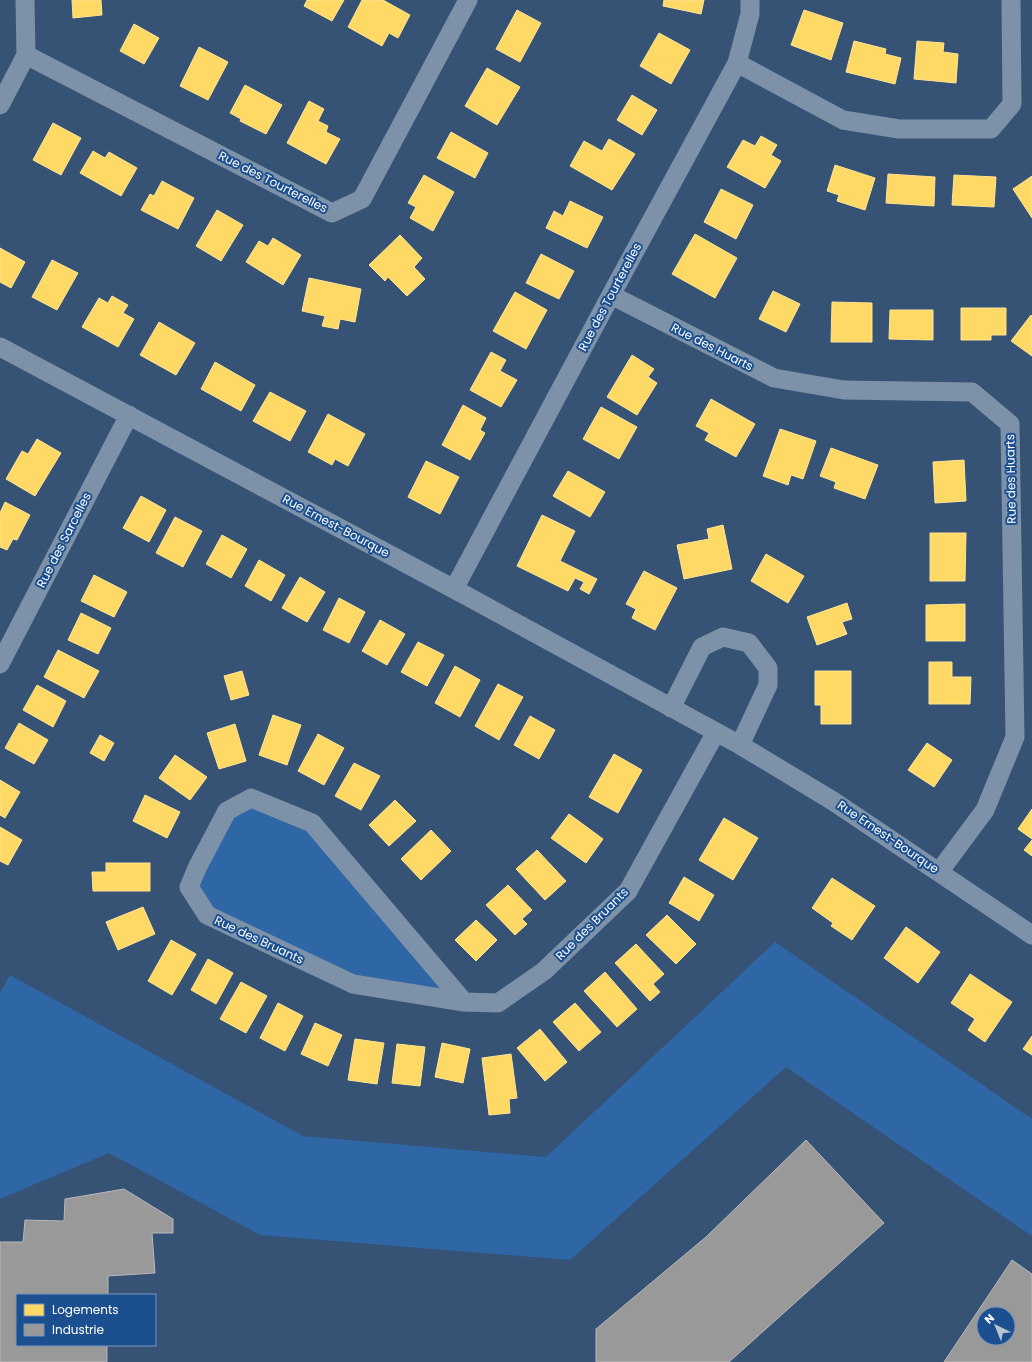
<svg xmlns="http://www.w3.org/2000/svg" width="1032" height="1362" viewBox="0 0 1032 1362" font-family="Poppins,sans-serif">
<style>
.green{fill:#2f66a5}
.homes{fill:#ffd966;stroke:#ffe494}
.industry{fill:#999;stroke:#b8b8b8;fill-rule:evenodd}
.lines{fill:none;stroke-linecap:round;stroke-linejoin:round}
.minor{stroke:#7d92a8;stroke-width:19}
.labels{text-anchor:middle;stroke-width:4;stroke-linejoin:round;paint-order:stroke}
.street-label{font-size:12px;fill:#fff;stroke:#1b4f8f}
</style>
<rect width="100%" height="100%" fill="#365274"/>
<path class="green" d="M 251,798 L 312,823 L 464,1002 L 353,984 L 207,915 L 189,887 L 227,811 Z
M 775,942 L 1032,1119 L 1032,1236 L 786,1067 L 570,1260 L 260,1235 L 109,1153 L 0,1199 L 0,993 L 10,975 L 303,1136 L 546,1157 Z"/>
<path class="homes" d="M 72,0 L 101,0 L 102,15 L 73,18 Z
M 307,0 L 344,0 L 332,21 L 304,6 Z
M 362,0 L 383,0 L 410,15 L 398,38 L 389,33 L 382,46 L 348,27 Z
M 664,0 L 704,0 L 701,14 L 663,6 Z
M 517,10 L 541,23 L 520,62 L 496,49 Z
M 804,10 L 843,23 L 831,60 L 791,45 Z
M 134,24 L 159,38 L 144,64 L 120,51 Z
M 659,33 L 690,50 L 671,84 L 640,66 Z
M 854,41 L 886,49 L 885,54 L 901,58 L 895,84 L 846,72 Z
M 917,41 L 944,43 L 943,52 L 958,54 L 956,83 L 914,79 Z
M 199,47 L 228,62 L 208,100 L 180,86 Z
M 487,68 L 520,87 L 497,125 L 465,106 Z
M 245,85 L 282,105 L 266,134 L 240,121 L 241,119 L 230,113 Z
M 632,95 L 657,110 L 642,135 L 617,120 Z
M 309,101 L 324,109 L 318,121 L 328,126 L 326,132 L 340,139 L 326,164 L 287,143 Z
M 53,123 L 81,138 L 61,175 L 33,160 Z
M 451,132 L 488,153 L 475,178 L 437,158 Z
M 761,136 L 777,145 L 771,155 L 781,161 L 765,188 L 727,167 L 743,140 L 755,146 Z
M 609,139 L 635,154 L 612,190 L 570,166 L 584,141 L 602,151 Z
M 93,151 L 105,158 L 109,152 L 137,168 L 121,196 L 80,173 Z
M 835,165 L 875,178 L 865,210 L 837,201 L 839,195 L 827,191 Z
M 888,174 L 935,177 L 934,206 L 886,203 Z
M 424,175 L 454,192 L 433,231 L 410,218 L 416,207 L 408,203 Z
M 954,175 L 996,177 L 994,207 L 952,205 Z
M 1032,176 L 1032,218 L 1013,189 Z
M 162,181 L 194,198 L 178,229 L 141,210 L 150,194 L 154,196 Z
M 721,189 L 753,205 L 736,239 L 704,222 Z
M 570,201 L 603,217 L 587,248 L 546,228 L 554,211 L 563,216 Z
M 217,210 L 243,225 L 221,261 L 196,246 Z
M 695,234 L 737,258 L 715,298 L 672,274 Z
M 400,235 L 422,258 L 414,267 L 425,279 L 407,296 L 388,277 L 385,281 L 369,265 Z
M 273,238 L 301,255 L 283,285 L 246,262 L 259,241 L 268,246 Z
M 0,248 L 25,262 L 11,288 L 0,282 Z
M 541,254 L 574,271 L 559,299 L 526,283 Z
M 52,260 L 78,273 L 57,310 L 32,297 Z
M 309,278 L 361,289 L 355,322 L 340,319 L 338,329 L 322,326 L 325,316 L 302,311 Z
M 773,291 L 800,304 L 786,332 L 759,319 Z
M 515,292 L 547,310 L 526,349 L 493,331 Z
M 112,296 L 128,305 L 123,313 L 134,319 L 118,347 L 82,327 L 99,298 L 108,303 Z
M 832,302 L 872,303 L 872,342 L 831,342 Z
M 961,308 L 1006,308 L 1006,335 L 991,335 L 991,340 L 961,340 Z
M 890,310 L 933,310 L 933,340 L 889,339 Z
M 1031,315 L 1032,316 L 1032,356 L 1011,341 Z
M 159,322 L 195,343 L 176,375 L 140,355 Z
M 491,352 L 506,360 L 500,371 L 517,380 L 501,407 L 470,390 Z
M 632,355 L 654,369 L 648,377 L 657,383 L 637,415 L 607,397 Z
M 215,362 L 255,385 L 241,411 L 201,389 Z
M 270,392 L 306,411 L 290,441 L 253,421 Z
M 711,399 L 755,424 L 736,457 L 705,440 L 709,433 L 696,426 Z
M 463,405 L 486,418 L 480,430 L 485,433 L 470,460 L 442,445 Z
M 601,407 L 637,427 L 619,459 L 583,439 Z
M 328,414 L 365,434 L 348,466 L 335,459 L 332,465 L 308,452 Z
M 780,429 L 816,441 L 803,479 L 791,475 L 788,485 L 763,476 Z
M 37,439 L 61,453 L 35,496 L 6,479 L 22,451 L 28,454 Z
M 831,448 L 878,465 L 865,499 L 834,488 L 836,482 L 820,476 Z
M 964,460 L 966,501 L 935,503 L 933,462 Z
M 426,461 L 459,477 L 440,514 L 408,497 Z
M 568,471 L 605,492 L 590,517 L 553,496 Z
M 141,496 L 166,510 L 149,542 L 123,528 Z
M 5,502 L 30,515 L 17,540 L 13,539 L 7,550 L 0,547 L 0,513 Z
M 542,515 L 575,531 L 560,561 L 597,579 L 589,594 L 580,589 L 584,582 L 575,578 L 568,591 L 517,566 Z
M 175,517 L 202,531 L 183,567 L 156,553 Z
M 723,525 L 732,569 L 684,579 L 677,545 L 709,539 L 707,529 Z
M 930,533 L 966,533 L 965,581 L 930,581 Z
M 222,535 L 247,549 L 231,578 L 206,564 Z
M 766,554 L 804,576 L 788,603 L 751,581 Z
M 259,560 L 285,575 L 271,601 L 245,586 Z
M 644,571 L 677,588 L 655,630 L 632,618 L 636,609 L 626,604 Z
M 94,575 L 127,592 L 114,617 L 81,601 Z
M 300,577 L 325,592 L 307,622 L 282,608 Z
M 339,598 L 365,612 L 349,643 L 323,630 Z
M 847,603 L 852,619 L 842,622 L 847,634 L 817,645 L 807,617 Z
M 965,604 L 965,641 L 926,641 L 926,605 Z
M 81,613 L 111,628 L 98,654 L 68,640 Z
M 380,620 L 405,634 L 387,665 L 362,651 Z
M 418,642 L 444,655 L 427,686 L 401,672 Z
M 58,650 L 99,671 L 84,698 L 44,677 Z
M 929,662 L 952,662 L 952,677 L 971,677 L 970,704 L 929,704 Z
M 455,666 L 480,680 L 460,717 L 435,703 Z
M 242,671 L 249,695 L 231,700 L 224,676 Z
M 815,671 L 851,671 L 851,724 L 821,724 L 821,705 L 815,705 Z
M 498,684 L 523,697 L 499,740 L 475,726 Z
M 37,685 L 66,701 L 53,727 L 23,710 Z
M 273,715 L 301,725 L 287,765 L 259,755 Z
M 530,716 L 555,730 L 539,759 L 514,745 Z
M 19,723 L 48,740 L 34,764 L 5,748 Z
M 235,724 L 246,761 L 219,769 L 207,733 Z
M 318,734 L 344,748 L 324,785 L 298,771 Z
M 100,735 L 114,743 L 104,761 L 90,753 Z
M 927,743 L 952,760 L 934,787 L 908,770 Z
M 614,754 L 642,770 L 618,813 L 589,797 Z
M 175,755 L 207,777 L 190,800 L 159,778 Z
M 354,763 L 380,776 L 361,810 L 335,796 Z
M 0,780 L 20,792 L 5,818 L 0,815 Z
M 145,795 L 180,812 L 167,838 L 133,821 Z
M 395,800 L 416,821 L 389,846 L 369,825 Z
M 1032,809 L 1032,839 L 1018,829 Z
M 569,814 L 603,839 L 586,863 L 551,838 Z
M 724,818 L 758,838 L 733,880 L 699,860 Z
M 0,827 L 22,840 L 8,865 L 0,861 Z
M 431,830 L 451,851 L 421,880 L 401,859 Z
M 1032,840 L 1032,856 L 1024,850 Z
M 537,850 L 566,881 L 545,900 L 516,869 Z
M 106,863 L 150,863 L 150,891 L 93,891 L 92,872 L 106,872 Z
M 684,877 L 714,895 L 699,921 L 669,903 Z
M 832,878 L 875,906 L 852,940 L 831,926 L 833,923 L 812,908 Z
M 508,885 L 532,910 L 522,919 L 527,924 L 515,935 L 486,905 Z
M 143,907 L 155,934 L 118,950 L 106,922 Z
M 667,915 L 696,944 L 676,964 L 646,935 Z
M 476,920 L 497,940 L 476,961 L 455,940 Z
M 906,927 L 940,952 L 918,983 L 884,958 Z
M 171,940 L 196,954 L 172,995 L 148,981 Z
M 636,944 L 664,974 L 653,984 L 660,992 L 650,1001 L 615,963 Z
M 208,959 L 233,973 L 216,1004 L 191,990 Z
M 605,972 L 637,1009 L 617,1027 L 584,991 Z
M 970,974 L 1012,1002 L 985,1042 L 968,1030 L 975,1019 L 951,1003 Z
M 241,982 L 267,996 L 246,1033 L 220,1019 Z
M 278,1003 L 303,1016 L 285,1051 L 260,1038 Z
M 575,1003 L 601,1032 L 579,1051 L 553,1022 Z
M 315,1023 L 342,1035 L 328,1066 L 301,1054 Z
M 540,1029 L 567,1062 L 545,1081 L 517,1048 Z
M 1032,1036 L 1032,1055 L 1023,1049 Z
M 355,1039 L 384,1043 L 377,1084 L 348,1080 Z
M 442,1043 L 470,1049 L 463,1083 L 435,1077 Z
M 397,1044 L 425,1047 L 420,1086 L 392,1083 Z
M 511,1054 L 517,1098 L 509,1099 L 510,1113 L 489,1115 L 482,1058 Z"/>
<path class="industry" d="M 806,1140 L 884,1223 L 729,1362 L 596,1362 L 596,1329 L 706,1237 Z
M 124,1189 L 173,1219 L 173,1233 L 152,1233 L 155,1273 L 108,1276 L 108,1295 L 17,1295 L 17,1345 L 107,1345 L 107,1362 L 0,1362 L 0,1242 L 23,1242 L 25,1220 L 64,1221 L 65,1199 Z
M 1012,1260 L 1032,1274 L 1032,1362 L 944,1362 ZM 984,1314 L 1008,1314 L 1008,1338 L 984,1338 Z"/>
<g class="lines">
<path class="minor" d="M 26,55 L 332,213 L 362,199 L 468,0
M 737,63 L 843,120 L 899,129 L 991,129 L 1012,104 L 1011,0
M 0,105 L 26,55 L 25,0
M 611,295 L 774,378 L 844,390 L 972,392 L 1010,424 L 1015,737 L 985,810 L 939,872
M 0,347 L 454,589 L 740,745 L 833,801 L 1032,935
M 454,589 L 611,295 L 737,63 L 750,14 L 750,0
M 0,664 L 129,415
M 671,708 L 702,647 L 723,637 L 749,643 L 768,668 L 768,685 L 740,745
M 464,1002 L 312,823 L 251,798 L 227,811 L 198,866 L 189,887 L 207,915 L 353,984 L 464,1002 L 498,1003 L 544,971 L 628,891 L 716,732"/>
</g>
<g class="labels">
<g class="street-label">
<text transform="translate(273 182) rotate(27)" y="4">Rue des Tourterelles</text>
<text transform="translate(610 297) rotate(-62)" y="4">Rue des Tourterelles</text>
<text transform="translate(712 347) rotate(27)" y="4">Rue des Huarts</text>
<text transform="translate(1011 479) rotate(-91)" y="4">Rue des Huarts</text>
<text transform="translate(336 526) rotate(28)" y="4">Rue Ernest-Bourque</text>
<text transform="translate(64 540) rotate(-63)" y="4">Rue des Sarcelles</text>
<text transform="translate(888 837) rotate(34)" y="4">Rue Ernest-Bourque</text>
<text transform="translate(592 924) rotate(-45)" y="4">Rue des Bruants</text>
<text transform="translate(259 940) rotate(25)" y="4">Rue des Bruants</text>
</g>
</g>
<rect x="16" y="1294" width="140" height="52" fill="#1b4f8f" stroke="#7695bc"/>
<rect x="24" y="1304" width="20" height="12" fill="#ffd966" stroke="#7695bc"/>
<text x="52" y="1314" font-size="12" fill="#ffffff">Logements</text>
<rect x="24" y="1324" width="20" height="12" fill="#999999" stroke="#7695bc"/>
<text x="52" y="1334" font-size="12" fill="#ffffff">Industrie</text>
<g transform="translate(996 1326) rotate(317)"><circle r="19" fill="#1b4f8f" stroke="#7695bc"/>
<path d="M0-3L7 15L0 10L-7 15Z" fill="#b9c2ce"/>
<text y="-6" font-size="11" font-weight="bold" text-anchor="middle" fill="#ffffff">N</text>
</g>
</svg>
